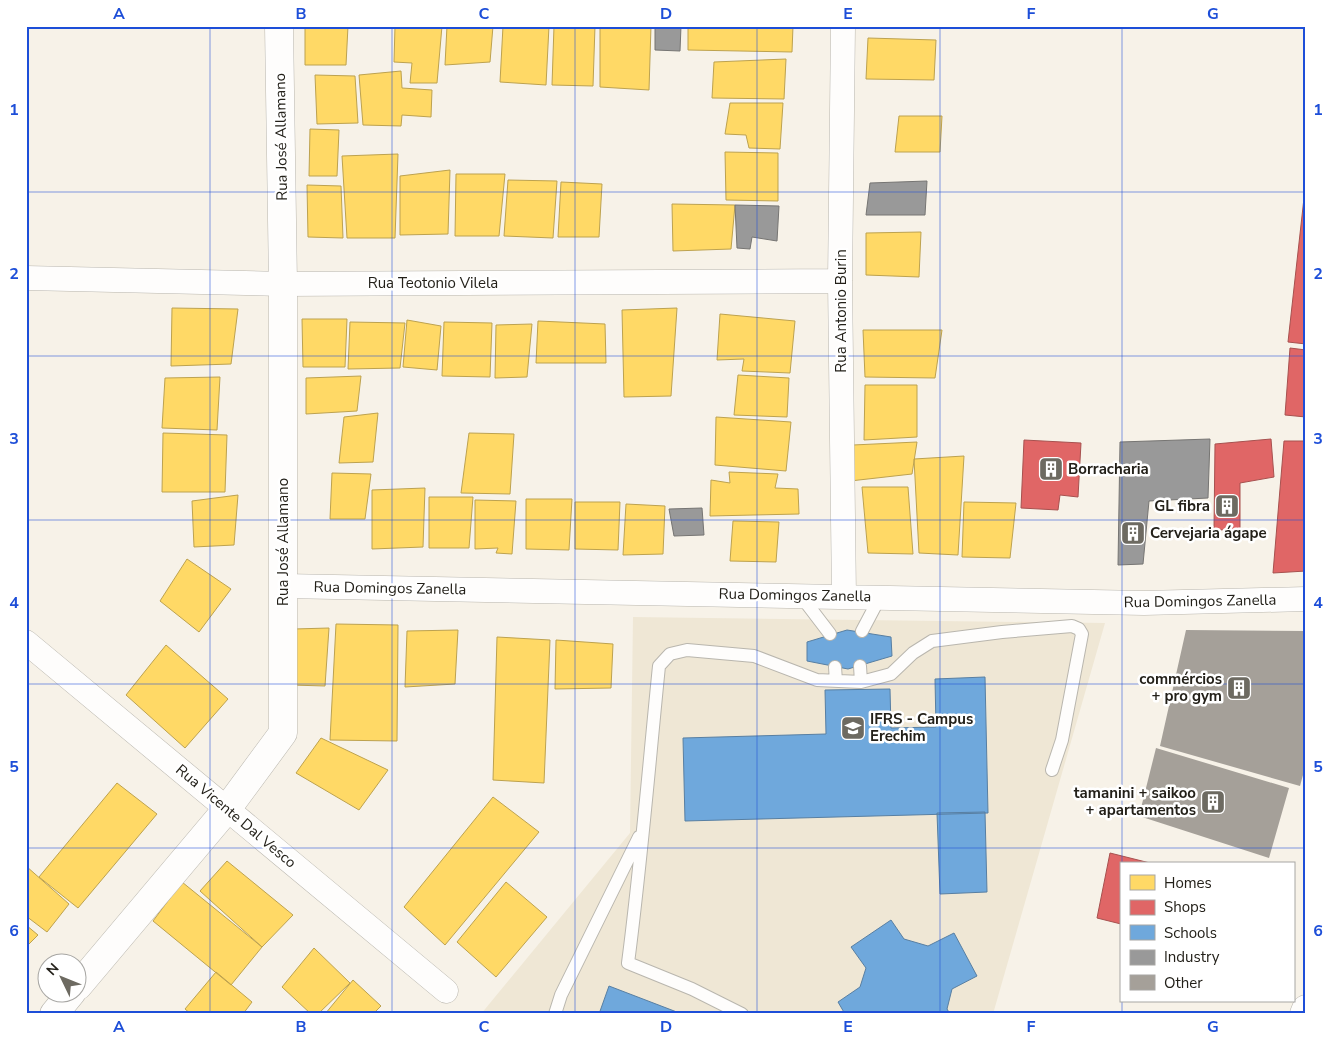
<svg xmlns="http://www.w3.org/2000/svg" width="1332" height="1040" viewBox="0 0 1332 1040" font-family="'Nunito Sans',sans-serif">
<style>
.built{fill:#efe7d5}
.homes{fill:#ffd966;stroke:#bda24f}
.shops{fill:#e06666;stroke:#a7514f}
.schools{fill:#6fa8dc;stroke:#587fa2}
.industry{fill:#999;stroke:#767573}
.building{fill:#a5a099}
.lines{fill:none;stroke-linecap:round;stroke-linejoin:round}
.lane-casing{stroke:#b9b6ae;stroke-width:14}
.street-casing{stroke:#b9b6ae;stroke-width:25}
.secondary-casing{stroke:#b9b6ae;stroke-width:29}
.lane{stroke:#fefdfc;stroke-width:12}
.street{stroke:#fefdfc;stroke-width:24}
.secondary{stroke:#fefdfc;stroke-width:28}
.grid{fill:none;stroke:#1d4ed8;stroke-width:1;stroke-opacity:0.55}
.labels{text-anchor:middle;stroke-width:5;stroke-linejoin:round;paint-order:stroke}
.street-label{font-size:15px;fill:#232019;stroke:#fff}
.poi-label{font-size:15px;font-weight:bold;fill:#232019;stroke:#fff;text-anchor:start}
.neatline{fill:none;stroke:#1d4ed8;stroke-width:2}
.grid-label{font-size:16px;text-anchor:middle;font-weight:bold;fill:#1d4ed8}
</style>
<rect width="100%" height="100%" fill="#f7f2e8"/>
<path class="built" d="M 633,617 L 1105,623 L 993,1014 L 481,1014 L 630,833 Z"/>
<path class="homes" d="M 305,26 L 348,26 L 346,65 L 305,65 Z
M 395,26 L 442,26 L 437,83 L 410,83 L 412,63 L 394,62 Z
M 447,26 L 493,26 L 490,62 L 445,65 Z
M 503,26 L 549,26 L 546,85 L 500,82 Z
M 554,26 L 595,26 L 593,86 L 552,85 Z
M 600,26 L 651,26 L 649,90 L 600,87 Z
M 688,26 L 793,26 L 792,52 L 688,50 Z
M 868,38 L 936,40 L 934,80 L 866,79 Z
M 786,59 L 784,99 L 712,98 L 714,62 Z
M 401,71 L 402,88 L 432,90 L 431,117 L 402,115 L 401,126 L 363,125 L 359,75 Z
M 315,75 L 355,76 L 358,123 L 317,124 Z
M 730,103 L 783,103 L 780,149 L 749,148 L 746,135 L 725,134 Z
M 899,116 L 942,116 L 940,152 L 895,152 Z
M 310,129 L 339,130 L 337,176 L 309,176 Z
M 725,152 L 778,153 L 778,201 L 726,200 Z
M 398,154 L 395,238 L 347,238 L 342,156 Z
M 450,170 L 448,234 L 400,235 L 400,176 Z
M 456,174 L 505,174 L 499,236 L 455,236 Z
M 508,180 L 557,181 L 553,238 L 504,236 Z
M 561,182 L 602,184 L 599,237 L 558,237 Z
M 307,185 L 341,186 L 343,238 L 308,237 Z
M 672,204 L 735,205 L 731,249 L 673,251 Z
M 921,232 L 919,277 L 866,275 L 866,233 Z
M 172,308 L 238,309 L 231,364 L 171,366 Z
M 677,308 L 671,396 L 624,397 L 622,310 Z
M 720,314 L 795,321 L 790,373 L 742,371 L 744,359 L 717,360 Z
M 302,319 L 347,319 L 345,367 L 303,367 Z
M 407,320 L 441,326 L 437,370 L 403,367 Z
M 538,321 L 605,324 L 606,363 L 536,363 Z
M 350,322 L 405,323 L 400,368 L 348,369 Z
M 444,322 L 492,323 L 490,377 L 442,376 Z
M 532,324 L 527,377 L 495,378 L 496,325 Z
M 863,330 L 942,330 L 935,378 L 865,377 Z
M 738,375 L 789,378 L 787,417 L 734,415 Z
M 361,376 L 357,411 L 306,414 L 306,378 Z
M 220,377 L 217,430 L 162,428 L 165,378 Z
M 865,385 L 917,385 L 917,437 L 864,440 Z
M 378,413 L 373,462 L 339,463 L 344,417 Z
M 716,417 L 791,422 L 786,471 L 715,465 Z
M 163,433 L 227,435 L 225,492 L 162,492 Z
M 469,433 L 514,434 L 510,494 L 461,493 Z
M 917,442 L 912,474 L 850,481 L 853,445 Z
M 964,456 L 958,555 L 919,553 L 914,459 Z
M 729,472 L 778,474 L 775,488 L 798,489 L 799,514 L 710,516 L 711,480 L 730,483 Z
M 332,473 L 371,474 L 365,519 L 330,519 Z
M 862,487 L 908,487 L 913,554 L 868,553 Z
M 425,488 L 423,547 L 372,549 L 372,490 Z
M 238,495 L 234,545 L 194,547 L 192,501 Z
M 429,497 L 473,497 L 469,548 L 429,548 Z
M 526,499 L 572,499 L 569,550 L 526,549 Z
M 475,500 L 516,501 L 512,554 L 496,553 L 498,548 L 475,549 Z
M 575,502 L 620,502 L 618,550 L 575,549 Z
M 964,502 L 1016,503 L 1010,558 L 962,557 Z
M 626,504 L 665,506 L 663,554 L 623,555 Z
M 733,521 L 779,522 L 776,562 L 730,561 Z
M 187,559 L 231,589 L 199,632 L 160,601 Z
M 336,624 L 398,625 L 397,741 L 330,740 Z
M 329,628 L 325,686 L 291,685 L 294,629 Z
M 458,630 L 455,684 L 405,687 L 407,631 Z
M 497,637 L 550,640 L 544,783 L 493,780 Z
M 556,640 L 613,644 L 611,688 L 555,689 Z
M 166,645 L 228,699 L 185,748 L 126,695 Z
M 321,738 L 388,770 L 359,810 L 296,773 Z
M 117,783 L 157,814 L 78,908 L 39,877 Z
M 493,797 L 539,832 L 445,945 L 404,907 Z
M 227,861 L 293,915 L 262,947 L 200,891 Z
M 26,866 L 69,904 L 47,932 L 26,916 Z
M 182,882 L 262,947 L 231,985 L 153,921 Z
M 506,882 L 547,917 L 496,977 L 457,942 Z
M 26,925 L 38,935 L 26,947 Z
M 314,948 L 350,983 L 318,1014 L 311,1014 L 282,987 Z
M 216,972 L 252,1002 L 243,1014 L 191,1014 L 185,1009 Z
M 353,980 L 381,1006 L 373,1014 L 325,1014 Z"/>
<path class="shops" d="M 1306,180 L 1306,344 L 1288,342 Z
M 1290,348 L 1306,350 L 1306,417 L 1285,415 Z
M 1271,439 L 1274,477 L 1240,483 L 1240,532 L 1214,529 L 1215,444 Z
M 1024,440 L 1081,443 L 1078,497 L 1060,495 L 1058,510 L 1021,508 Z
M 1284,441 L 1306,441 L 1306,571 L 1273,573 Z
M 1110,853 L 1154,864 L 1121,864 L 1121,924 L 1097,918 Z"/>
<path class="schools" d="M 847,630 L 891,637 L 892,656 L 848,669 L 807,661 L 807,642 Z
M 985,677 L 988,813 L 685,821 L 683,738 L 826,734 L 825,690 L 890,689 L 891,728 L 936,727 L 935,679 Z
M 985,812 L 987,892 L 940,894 L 937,813 Z
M 891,920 L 904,939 L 928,946 L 954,933 L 977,976 L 952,989 L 947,1009 L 950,1014 L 845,1014 L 838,1002 L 860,987 L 866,968 L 851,947 Z
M 609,986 L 682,1014 L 599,1014 Z"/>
<path class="industry" d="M 655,26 L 681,26 L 680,51 L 655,50 Z
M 927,181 L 925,215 L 866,215 L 870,183 Z
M 735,205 L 779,206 L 777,241 L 752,237 L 750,249 L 737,248 Z
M 1210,439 L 1208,498 L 1149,501 L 1143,564 L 1118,565 L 1120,442 Z
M 702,508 L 704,535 L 674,536 L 669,509 Z"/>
<path class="building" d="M 1186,630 L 1306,631 L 1306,764 L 1300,786 L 1160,746 Z
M 1156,748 L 1289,788 L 1269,858 L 1139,816 Z"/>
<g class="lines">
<defs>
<path id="lane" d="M 801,596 L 830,634
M 862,631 L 880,597
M 860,666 L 861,682
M 835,667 L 836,681
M 555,1014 L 561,995 L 639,837
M 742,1014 L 692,989 L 628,963 C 641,864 649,765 659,666 L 670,654 L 687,650 L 754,656 L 817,680 L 861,682 L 891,674 L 913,653 L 932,641 L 1002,632 L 1072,626 L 1079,629 L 1082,634 L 1062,740 L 1052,770"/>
<path id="street" d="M 843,26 L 840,281 L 844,597
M 26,278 L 283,284 L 840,281
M 284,586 L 1144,603 L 1306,599
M 26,642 L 446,991"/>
<path id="secondary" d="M 78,986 L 227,809 L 283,733 L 283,284 L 279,26
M 54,1014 L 72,992
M 1304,1014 L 1306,1009"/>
</defs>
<use href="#lane" class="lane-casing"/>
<use href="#street" class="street-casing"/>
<use href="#secondary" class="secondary-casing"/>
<use href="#lane" class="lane"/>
<use href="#street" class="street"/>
<use href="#secondary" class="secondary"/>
</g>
<path class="grid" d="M 210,26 L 210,1014M 392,26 L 392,1014M 575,26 L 575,1014M 757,26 L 757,1014M 940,26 L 940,1014M 1122,26 L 1122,864M 26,192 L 1306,192M 26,356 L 1306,356M 26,520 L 1306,520M 26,684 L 1306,684M 26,848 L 1306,848M 1122,1001 L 1122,1014"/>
<defs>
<symbol id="building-square" viewBox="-11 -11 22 22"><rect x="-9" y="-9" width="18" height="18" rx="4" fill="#6d6a61" stroke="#fff"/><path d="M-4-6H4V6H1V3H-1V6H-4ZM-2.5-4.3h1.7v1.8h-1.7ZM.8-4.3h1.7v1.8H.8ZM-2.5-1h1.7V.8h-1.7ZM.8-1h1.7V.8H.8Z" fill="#fff"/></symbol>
<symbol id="university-square" viewBox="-11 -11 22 22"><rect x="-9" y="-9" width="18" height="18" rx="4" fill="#6d6a61" stroke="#fff"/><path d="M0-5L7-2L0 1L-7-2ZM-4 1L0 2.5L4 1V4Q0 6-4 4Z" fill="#fff"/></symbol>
</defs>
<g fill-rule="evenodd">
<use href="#building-square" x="1037" y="455" width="28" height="28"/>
<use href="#building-square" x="1213" y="492" width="28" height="28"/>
<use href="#building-square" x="1119" y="519" width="28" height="28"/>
<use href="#building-square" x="1225" y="674" width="28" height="28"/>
<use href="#university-square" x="839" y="714" width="28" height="28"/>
<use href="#building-square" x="1199" y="788" width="28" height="28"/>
</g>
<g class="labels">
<g class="street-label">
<text transform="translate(281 137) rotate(-91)" y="5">Rua José Allamano</text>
<text x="433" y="288">Rua Teotonio Vilela</text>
<text transform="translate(841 311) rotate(-90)" y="5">Rua Antonio Burin</text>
<text transform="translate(283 542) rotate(-90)" y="5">Rua José Allamano</text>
<text transform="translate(390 588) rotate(1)" y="5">Rua Domingos Zanella</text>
<text transform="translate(795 595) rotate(1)" y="5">Rua Domingos Zanella</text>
<text transform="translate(1200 601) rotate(-1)" y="5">Rua Domingos Zanella</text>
<text transform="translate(236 816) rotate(40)" y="5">Rua Vicente Dal Vesco</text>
</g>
<g class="poi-label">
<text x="1068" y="474">Borracharia</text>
<text x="1210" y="511" text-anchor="end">GL fibra</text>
<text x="1150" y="538">Cervejaria ágape</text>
<text x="1222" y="684" text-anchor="end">commércios<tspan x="1222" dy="17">+ pro gym</tspan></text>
<text x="870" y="724">IFRS - Campus<tspan x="870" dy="17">Erechim</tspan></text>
<text x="1196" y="798" text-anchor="end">tamanini + saikoo<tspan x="1196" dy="17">+ apartamentos</tspan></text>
</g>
</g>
<rect width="1332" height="1040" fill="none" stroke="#ffffff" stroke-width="55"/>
<rect x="1120" y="862" width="175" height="140" fill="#ffffff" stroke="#a7a6a3"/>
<rect x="1130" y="875" width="25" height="15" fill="#ffd966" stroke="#a7a6a3"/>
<text x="1164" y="888" font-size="15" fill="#232019">Homes</text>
<rect x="1130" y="900" width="25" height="15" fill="#e06666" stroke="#a7a6a3"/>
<text x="1164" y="912" font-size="15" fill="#232019">Shops</text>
<rect x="1130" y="925" width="25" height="15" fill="#6fa8dc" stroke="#a7a6a3"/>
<text x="1164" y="938" font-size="15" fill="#232019">Schools</text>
<rect x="1130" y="950" width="25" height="15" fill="#999999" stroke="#a7a6a3"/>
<text x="1164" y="962" font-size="15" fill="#232019">Industry</text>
<rect x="1130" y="975" width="25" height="15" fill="#a5a099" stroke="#a7a6a3"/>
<text x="1164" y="988" font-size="15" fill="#232019">Other</text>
<g transform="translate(62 978) rotate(313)"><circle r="24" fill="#ffffff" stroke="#a7a6a3"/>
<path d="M0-4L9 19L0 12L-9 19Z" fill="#6d6a61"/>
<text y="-8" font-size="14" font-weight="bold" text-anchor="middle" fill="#232019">N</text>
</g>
<rect x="28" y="28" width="1276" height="984" class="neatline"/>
<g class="grid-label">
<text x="119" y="19">A</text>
<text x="301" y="19">B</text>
<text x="484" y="19">C</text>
<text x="666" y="19">D</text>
<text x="848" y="19">E</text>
<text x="1031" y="19">F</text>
<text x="1213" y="19">G</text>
<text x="14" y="115">1</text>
<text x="1318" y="115">1</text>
<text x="14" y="279">2</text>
<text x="1318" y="279">2</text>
<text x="14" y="444">3</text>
<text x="1318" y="444">3</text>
<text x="14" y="608">4</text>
<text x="1318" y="608">4</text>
<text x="14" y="772">5</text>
<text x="1318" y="772">5</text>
<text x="14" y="936">6</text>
<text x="1318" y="936">6</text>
<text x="119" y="1032">A</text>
<text x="301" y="1032">B</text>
<text x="484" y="1032">C</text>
<text x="666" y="1032">D</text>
<text x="848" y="1032">E</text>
<text x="1031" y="1032">F</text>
<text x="1213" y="1032">G</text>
</g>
</svg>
